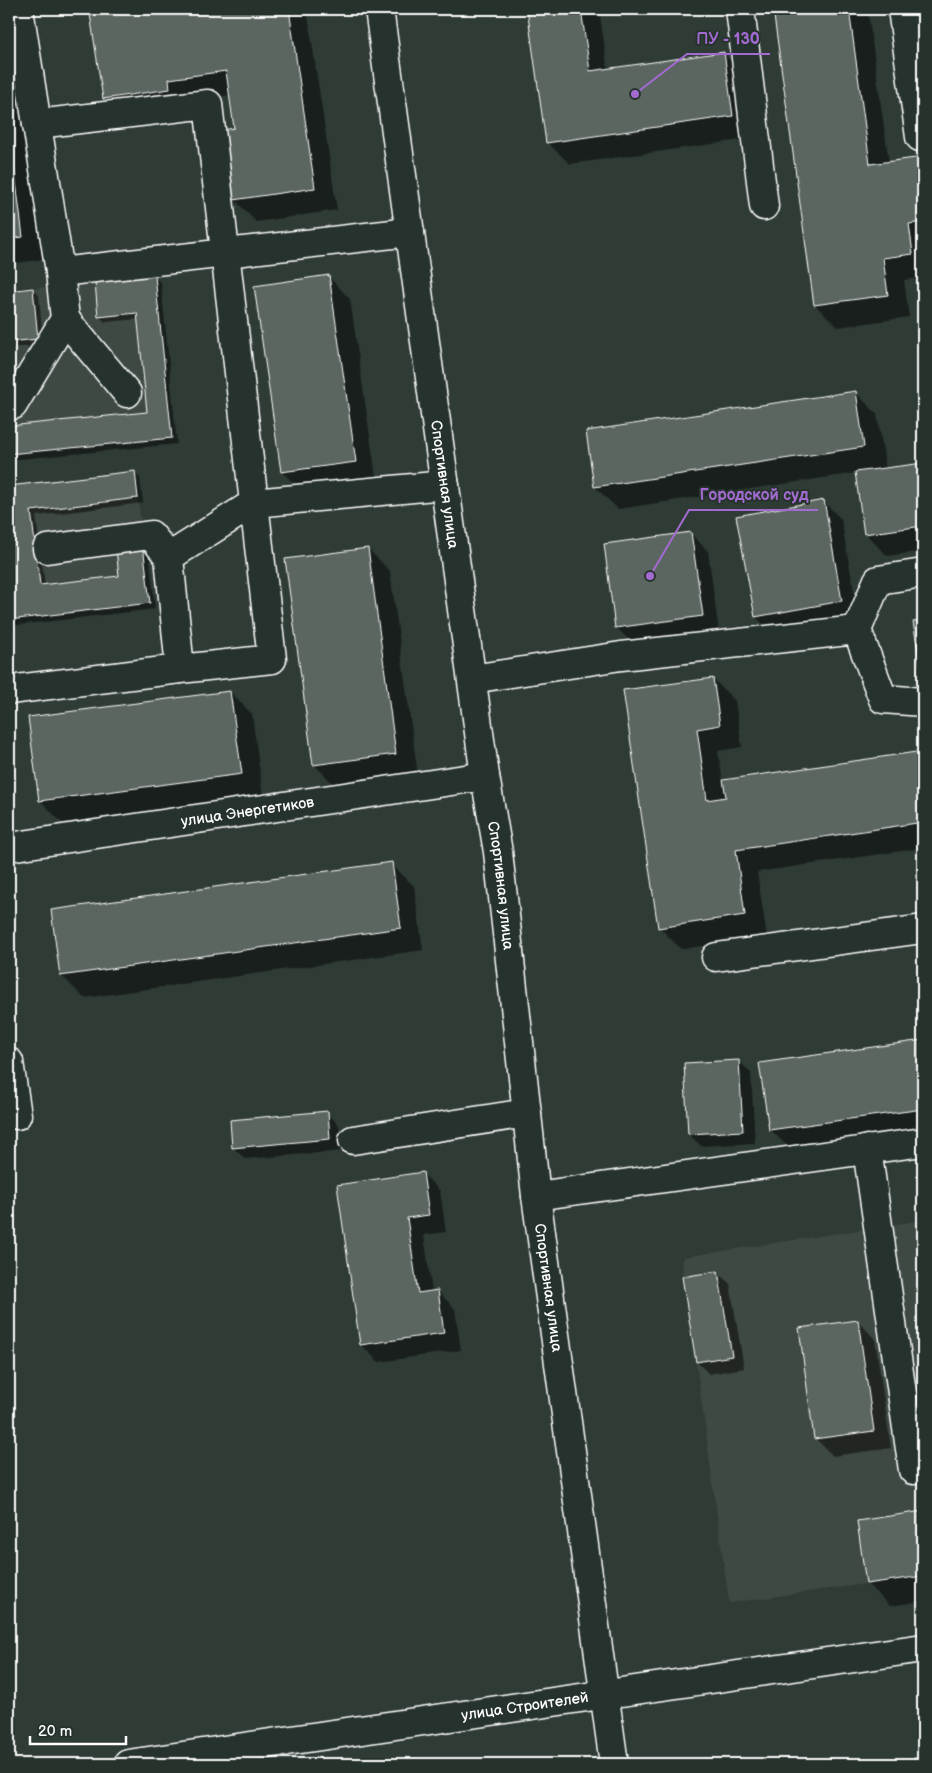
<svg xmlns="http://www.w3.org/2000/svg" width="932" height="1773" viewBox="0 0 932 1773" font-family="'Balsamiq Sans',sans-serif">
<style>
.built{fill:#3c4842}
.shadow{fill:#0007}
.building{fill:#5b6661;stroke:#fff}
.lines{fill:none;stroke-linecap:round;stroke-linejoin:round}
.minor-casing{stroke:#fff;stroke-width:31}
.minor{stroke:#26332d;stroke-width:28}
.labels{text-anchor:middle;stroke-width:4;stroke-linejoin:round;paint-order:stroke}
.street-label{font-size:15px;fill:#fff;stroke:#26332d}
.leader{fill:none;stroke:#a36bd2;stroke-width:2}
.callout-dot{fill:#a36bd2;stroke:#26332d;stroke-width:2}
.callout-label{font-size:16px;text-anchor:middle;font-weight:bold;fill:#a36bd2;stroke:#26332d;stroke-width:4;stroke-linejoin:round;paint-order:stroke}
</style>
<rect width="100%" height="100%" fill="#2f3b35"/>
<filter id="ink" filterUnits="userSpaceOnUse"><feTurbulence type="fractalNoise" baseFrequency=".02" numOctaves="2"/><feDisplacementMap in="SourceGraphic" scale="10" xChannelSelector="R" yChannelSelector="G"/><feConvolveMatrix kernelMatrix="1 2 1 2 8 2 1 2 1" color-interpolation-filters="sRGB"/></filter>
<g filter="url(#ink)">
<path class="built" d="M 155,276 L 172,438 L 9,454 L 9,291 Z
M 135,471 L 150,603 L 9,620 L 9,486 Z
M 923,1220 L 923,1576 L 729,1603 L 696,1362 L 682,1277 L 683,1257 Z"/>
<path class="shadow" d="M 135,9 L 307,9 L 337,210 L 256,222 L 234,199 L 235,129 L 230,95 L 190,101 L 126,120 L 104,98 L 92,15 Z
M 528,9 L 599,9 L 608,70 L 724,54 L 746,76 L 755,138 L 570,164 L 547,142 Z
M 775,9 L 865,9 L 868,12 L 889,163 L 923,158 L 923,278 L 904,280 L 909,317 L 838,327 L 815,305 Z
M 9,39 L 17,47 L 45,259 L 9,264 Z
M 328,276 L 350,299 L 377,484 L 305,494 L 282,472 Z
M 155,278 L 161,283 L 177,444 L 9,460 L 9,427 L 148,413 L 139,319 L 105,322 L 99,316 Z
M 33,289 L 39,295 L 43,345 L 9,348 L 9,292 Z
M 855,392 L 877,414 L 886,469 L 923,464 L 923,551 L 887,556 L 865,533 L 856,473 L 618,509 L 595,487 Z
M 134,473 L 140,478 L 143,503 L 36,516 L 45,586 L 121,577 L 143,546 L 149,552 L 155,609 L 9,626 L 9,488 Z
M 823,501 L 841,519 L 859,618 L 773,634 L 756,617 Z
M 690,533 L 708,551 L 719,633 L 634,645 L 617,628 Z
M 368,549 L 390,571 L 418,776 L 336,787 L 314,764 Z
M 923,622 L 923,673 L 915,623 Z
M 713,679 L 735,701 L 742,747 L 718,751 L 723,782 L 923,752 L 923,856 L 922,848 L 757,872 L 767,937 L 681,949 L 659,927 L 624,692 Z
M 230,692 L 252,714 L 263,796 L 62,823 L 40,800 Z
M 391,864 L 414,886 L 423,950 L 84,998 L 61,975 Z
M 923,1041 L 923,1134 L 792,1151 L 770,1129 L 761,1064 Z
M 739,1061 L 751,1073 L 755,1143 L 701,1146 L 689,1134 Z
M 327,1113 L 339,1125 L 342,1151 L 245,1159 L 233,1147 Z
M 422,1173 L 440,1191 L 446,1232 L 424,1235 L 432,1292 L 438,1291 L 455,1309 L 461,1350 L 379,1362 L 361,1345 Z
M 718,1273 L 730,1284 L 744,1368 L 709,1374 L 697,1362 Z
M 858,1321 L 875,1339 L 891,1448 L 833,1456 L 816,1439 Z
M 923,1512 L 923,1601 L 890,1606 L 867,1584 L 859,1522 Z"/>
<path class="building" d="M 127,9 L 289,9 L 315,188 L 233,200 L 223,130 L 234,128 L 226,71 L 169,79 L 170,89 L 103,99 L 90,14 Z
M 527,9 L 581,9 L 590,71 L 724,52 L 733,116 L 546,143 Z
M 773,9 L 849,9 L 870,164 L 923,157 L 923,222 L 909,224 L 913,254 L 883,258 L 888,295 L 814,305 Z
M 9,126 L 23,237 L 9,239 Z
M 329,275 L 356,462 L 281,472 L 254,286 Z
M 155,276 L 172,438 L 9,454 L 9,426 L 147,412 L 137,313 L 98,317 L 95,282 Z
M 33,288 L 38,339 L 9,342 L 9,291 Z
M 856,391 L 864,447 L 594,487 L 586,431 Z
M 923,463 L 923,526 L 864,534 L 855,472 Z
M 135,471 L 138,498 L 31,511 L 40,585 L 119,576 L 116,549 L 143,545 L 150,603 L 9,620 L 9,486 Z
M 824,500 L 842,601 L 755,617 L 736,516 Z
M 691,532 L 703,616 L 615,628 L 604,544 Z
M 368,548 L 396,754 L 313,765 L 285,559 Z
M 923,620 L 923,680 L 913,622 Z
M 713,678 L 720,725 L 697,729 L 707,800 L 726,797 L 723,780 L 923,751 L 923,865 L 917,823 L 736,850 L 745,915 L 658,928 L 623,690 Z
M 230,691 L 242,774 L 39,801 L 28,717 Z
M 392,862 L 401,928 L 60,976 L 51,910 Z
M 923,1040 L 923,1109 L 769,1130 L 759,1063 Z
M 739,1060 L 743,1131 L 688,1134 L 684,1063 Z
M 328,1111 L 330,1139 L 232,1148 L 230,1120 Z
M 423,1172 L 429,1215 L 407,1218 L 418,1293 L 438,1290 L 444,1333 L 360,1345 L 337,1185 Z
M 718,1271 L 732,1356 L 696,1362 L 682,1277 Z
M 858,1320 L 874,1431 L 814,1439 L 799,1328 Z
M 923,1511 L 923,1576 L 866,1584 L 857,1521 Z"/>
<g class="lines">
<defs>
<g id="minor">
<path d="M 19,9 L 60,272 L 410,232"/>
<path id="s1" d="M 379,9 L 485,776 L 498,852 L 536,1196 L 614,1764"/>
<path d="M 740,9 L 764,206"/>
<path d="M 902,9 L 920,137"/>
<path d="M 37,124 L 208,104 L 272,659 L 180,669"/>
<path d="M 65,319 L 127,393"/>
<path d="M 13,405 L 65,319 L 60,272"/>
<path d="M 47,549 L 151,535 L 169,557"/>
<path d="M 857,630 L 878,580 L 923,573"/>
<path d="M 472,679 L 621,656 L 857,630 L 883,699 L 923,702"/>
<path d="M 9,690 L 180,669 L 169,557 L 254,503 L 445,485"/>
<path id="s2" d="M 9,847 L 485,776"/>
<path d="M 716,957 L 923,929"/>
<path d="M 9,1062 L 17,1115"/>
<path d="M 353,1140 L 527,1113"/>
<path d="M 867,1149 L 913,1470 L 923,1469"/>
<path d="M 536,1196 L 923,1142"/>
<path id="s3" d="M 128,1764 L 923,1648"/>
</g>
</defs>
<use href="#minor" class="minor-casing"/>
<use href="#minor" class="minor"/>
</g>
</g>
<g class="labels">
<g class="street-label">
<text dy="5" stroke="none"><textPath href="#s1" startOffset="480">Спортивная улица</textPath></text>
<text dy="5" stroke="none"><textPath href="#s2" startOffset="241">улица Энергетиков</textPath></text>
<text dy="5" stroke="none"><textPath href="#s1" startOffset="885">Спортивная улица</textPath></text>
<text dy="5" stroke="none"><textPath href="#s1" startOffset="1290">Спортивная улица</textPath></text>
<text dy="5" stroke="none"><textPath href="#s3" startOffset="401">улица Строителей</textPath></text>
</g>
</g>
<path class="leader" d="M635 94L687 54H770M650 576L689 510H818"/>
<g class="callout-dot">
<circle cx="635" cy="94" r="5"/>
<circle cx="650" cy="576" r="5"/>
</g>
<g class="callout-label">
<text x="728" y="44">ПУ - 130</text>
<text x="754" y="500">Городской суд</text>
</g>
<rect width="932" height="1773" fill="none" stroke="#26332d" stroke-width="30"/>
<rect x="15" y="15" width="902" height="1743" fill="none" stroke="#fff" stroke-width="2" filter="url(#ink)"/>
<path d="M30 1736v8h96v-8" fill="none" stroke="#ffffff" stroke-width="2.5"/>
<text x="38" y="1736" font-size="15" fill="#ffffff" stroke="#26332d" stroke-width="4" paint-order="stroke">20 m</text>
</svg>
